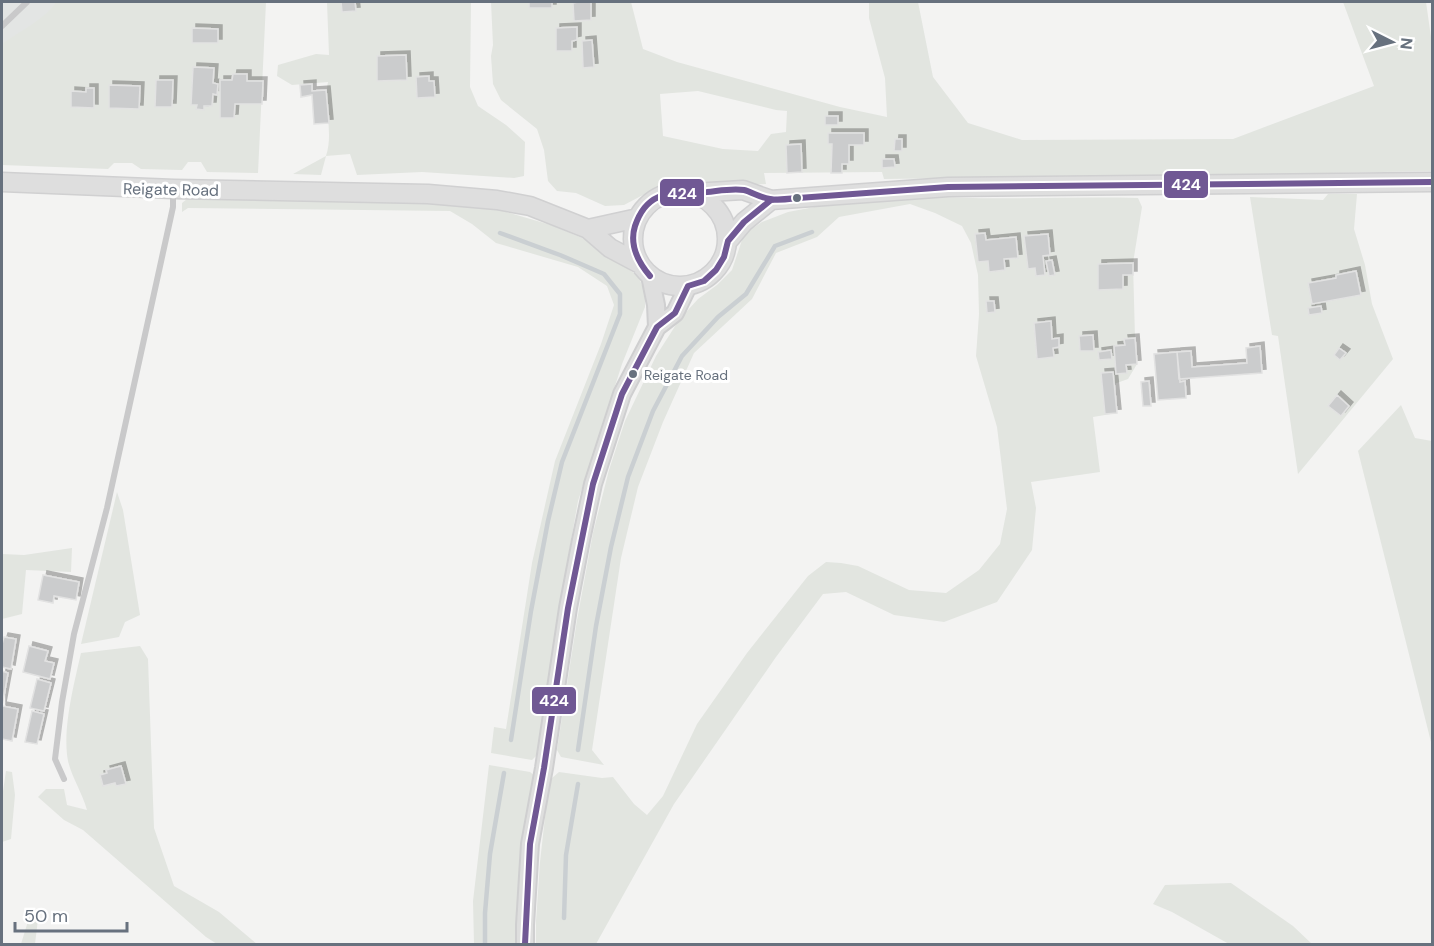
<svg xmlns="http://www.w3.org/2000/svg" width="1434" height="946" viewBox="0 0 1434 946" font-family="'DM Sans',sans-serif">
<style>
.built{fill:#e3e5e4}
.green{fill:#e2e5e0;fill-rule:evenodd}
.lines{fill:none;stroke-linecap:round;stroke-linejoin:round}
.stream{stroke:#cacfd2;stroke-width:4.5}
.building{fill:#cbcccd;stroke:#e2e2e2;stroke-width:1.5;filter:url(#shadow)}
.secondary-casing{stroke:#cfcfd0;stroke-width:20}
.primary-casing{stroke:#d0d0d1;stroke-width:21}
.lane{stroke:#c9c9ca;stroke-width:6}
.secondary{stroke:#dedede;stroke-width:16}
.primary{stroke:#dedede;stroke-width:18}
.bus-1-casing{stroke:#fff;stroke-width:10}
.bus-1{stroke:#705894;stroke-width:6}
.bus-dot{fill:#67717e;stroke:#fff;stroke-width:2}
.labels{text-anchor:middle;stroke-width:6;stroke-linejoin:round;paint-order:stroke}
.bus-label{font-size:14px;fill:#67717e;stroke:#fff;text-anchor:start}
.street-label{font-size:16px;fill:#67717e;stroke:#fff}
.line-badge{stroke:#fff;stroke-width:2}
.badge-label{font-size:16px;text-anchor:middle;font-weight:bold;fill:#fff}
</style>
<defs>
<filter id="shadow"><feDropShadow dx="4" dy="-4" stdDeviation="0" flood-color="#0004"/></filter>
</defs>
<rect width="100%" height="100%" fill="#f3f3f2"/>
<path class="built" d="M 2,2 L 74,2 L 2,139 Z"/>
<path class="green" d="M 56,2 L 266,2 L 258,173 L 207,172 L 201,162 L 188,162 L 182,170 L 141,169 L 132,163 L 114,163 L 108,169 L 2,165 L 2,44 C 16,34 48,17 56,2 Z
M 327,2 L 471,2 L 470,87 L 478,106 L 506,125 L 525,142 L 524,176 L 514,178 L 422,172 L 357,175 L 350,154 L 326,156 L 321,175 L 293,174 L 326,156 C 334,132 323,106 328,82 L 292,85 L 277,76 L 278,65 L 316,54 L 329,55 Z
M 491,2 L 631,2 L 643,49 L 677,62 L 840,107 L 887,117 L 885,78 L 869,18 L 869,2 L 918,2 L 933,77 L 968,123 L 1022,140 L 1233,139 L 1374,86 L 1343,2 L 1426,2 L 1432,44 L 1432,171 L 1281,174 L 884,179 L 882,172 L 764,173 L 766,184 L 722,186 L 666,186 L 641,196 L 624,205 L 605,206 L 576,193 L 557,191 L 548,181 L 544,150 L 537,129 L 501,100 L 493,84 L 491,56 L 493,45 ZM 698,91 L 776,110 L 787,111 L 786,132 L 771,134 L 758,151 L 723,149 L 663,136 L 660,94 Z
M 1328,194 L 1357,194 L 1354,229 L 1365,265 L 1372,304 L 1393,359 L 1298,474 L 1278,336 L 1272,335 L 1250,197 L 1323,200 Z
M 925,196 C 996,201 1067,196 1138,198 L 1142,207 L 1133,263 L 1135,338 L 1137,364 L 1128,379 L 1114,384 L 1117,413 L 1093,417 L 1100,472 L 1031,482 L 1036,508 L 1032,550 L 997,602 L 944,622 L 894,615 L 846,592 L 823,594 L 776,657 L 674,804 L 596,944 L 536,944 L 536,921 L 540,862 L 547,799 L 552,778 L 559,772 L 602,778 L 613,777 L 634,804 L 647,815 L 663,796 L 697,724 L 747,653 L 808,576 L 826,562 L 841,563 L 858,566 L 909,590 L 946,593 L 979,570 L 1000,544 L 1007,509 L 997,427 L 976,356 L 979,314 L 978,275 L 971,243 L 962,226 L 935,213 L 910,204 L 839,217 L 817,237 L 776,253 L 752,299 L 694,353 L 663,422 L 638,487 L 621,558 L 592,750 L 604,765 L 561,757 L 557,750 L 577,620 L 593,533 L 609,470 L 625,421 L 656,356 L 679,320 L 698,299 L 717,285 L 732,270 L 744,234 L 762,222 L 788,212 L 846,201 Z
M 187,199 L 341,199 L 465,203 L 503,211 L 551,225 L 587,240 L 638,276 L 645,292 L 645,307 L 622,364 L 578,501 L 562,592 L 537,755 L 532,760 L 491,753 L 494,727 L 506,729 L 532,563 L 555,461 L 601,344 L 614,305 L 607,286 L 578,267 L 496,243 L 472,224 L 450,211 L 188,208 L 182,212 L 182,203 Z
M 1401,405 L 1415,438 L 1432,441 L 1432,746 L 1358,451 Z
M 117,492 L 123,510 L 140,615 L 125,622 L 119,637 L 81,644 Z
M 72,548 L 71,572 L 26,570 L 22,614 L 2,619 L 2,554 L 24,555 Z
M 140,646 L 148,659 L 154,828 L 174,886 L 219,912 L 257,944 L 217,944 L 206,937 L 83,830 L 64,820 L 38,797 L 46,789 L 64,789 L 67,805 L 87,810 C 82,792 72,778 68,761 C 62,730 74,684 81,653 Z
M 489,765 L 530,772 L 535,776 L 518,911 L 517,944 L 474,944 L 473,901 Z
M 6,771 L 12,772 L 15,795 L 11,839 L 2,842 L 2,798 Z
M 1231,883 L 1293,926 L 1312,944 L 1229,944 L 1172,912 L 1153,904 L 1165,885 Z
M 39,911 L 35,944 L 21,944 L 29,918 Z"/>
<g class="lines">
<path class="stream" d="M 500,233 L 560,255 L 604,274 L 620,294 L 620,314 L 562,462 L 548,521 L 531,611 L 511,740
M 578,750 L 596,626 L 611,547 L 628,477 L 653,411 L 682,356 L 718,317 L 746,294 L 775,246 L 812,232
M 564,918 L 566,855 L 578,784
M 485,944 L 485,913 L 490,854 L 504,773"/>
</g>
<path class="building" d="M 341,2 L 355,2 L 356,11 L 342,12 Z
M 529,2 L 578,2 L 552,2 L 552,8 L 529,8 Z
M 578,2 L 591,2 L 591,20 L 574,21 L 573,3 Z
M 577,27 L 577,40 L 572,41 L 572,51 L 556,51 L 556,28 Z
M 192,28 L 218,29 L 218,43 L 192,43 Z
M 592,40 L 594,67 L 583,68 L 582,41 Z
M 406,55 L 407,80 L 377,81 L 377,56 Z
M 193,67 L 214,68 L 213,83 L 218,84 L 217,95 L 213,94 L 212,106 L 204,106 L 204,110 L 196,109 L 197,105 L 191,105 Z
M 233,74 L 247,74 L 247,81 L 263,81 L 262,104 L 235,104 L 234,118 L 220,118 L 220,80 L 232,80 Z
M 429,76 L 429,81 L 434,81 L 435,97 L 417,98 L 416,77 Z
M 156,80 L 173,80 L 172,107 L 155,107 Z
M 312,84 L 312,91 L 326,90 L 329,123 L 314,124 L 312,95 L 301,97 L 300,85 Z
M 109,85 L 140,86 L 139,109 L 109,108 Z
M 86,88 L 94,88 L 94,108 L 71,107 L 71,91 L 86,92 Z
M 825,116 L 838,116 L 838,125 L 825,125 Z
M 828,133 L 864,133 L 864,145 L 849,145 L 849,164 L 842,164 L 842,173 L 831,173 L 832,144 L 828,144 Z
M 895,139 L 902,139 L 902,151 L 894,151 Z
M 801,144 L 802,172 L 787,173 L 786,145 Z
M 882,159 L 894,159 L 895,167 L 882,168 Z
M 985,233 L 986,240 L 1016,237 L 1018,258 L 1004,259 L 1005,270 L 989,272 L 988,261 L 978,262 L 975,234 Z
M 1048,234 L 1050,255 L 1043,256 L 1045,275 L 1036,276 L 1035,268 L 1028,269 L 1024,236 Z
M 1052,260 L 1055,275 L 1049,276 L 1046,261 Z
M 1133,263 L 1133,275 L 1123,275 L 1123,289 L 1098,290 L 1098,264 Z
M 1356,271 L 1361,295 L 1312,304 L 1308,283 L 1336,278 L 1336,275 Z
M 986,301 L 994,301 L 995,312 L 987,313 Z
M 1321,306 L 1322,313 L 1309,315 L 1308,308 Z
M 1051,321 L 1052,339 L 1059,338 L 1059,347 L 1053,348 L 1054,357 L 1037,359 L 1034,323 Z
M 1093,335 L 1094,351 L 1080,351 L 1079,336 Z
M 1135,338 L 1137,364 L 1126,365 L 1127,373 L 1116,374 L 1114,346 L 1125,345 L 1124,339 Z
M 1260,346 L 1262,373 L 1179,379 L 1177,352 L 1191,351 L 1192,367 L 1247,363 L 1246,348 Z
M 1339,348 L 1346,353 L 1340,360 L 1334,355 Z
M 1111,350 L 1112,359 L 1099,360 L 1098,352 Z
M 1177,352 L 1180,382 L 1185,381 L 1186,398 L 1158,400 L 1154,354 Z
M 1113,372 L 1117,413 L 1105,414 L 1101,373 Z
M 1149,381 L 1151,406 L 1143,406 L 1141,382 Z
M 1337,395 L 1349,406 L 1341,416 L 1328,406 Z
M 43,575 L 79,582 L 76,600 L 54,596 L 53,603 L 38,600 Z
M 4,637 L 16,639 L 11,669 L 2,667 L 2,644 Z
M 29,646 L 48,651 L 45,661 L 54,663 L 50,679 L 23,672 Z
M 2,671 L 8,673 L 2,706 L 18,709 L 12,741 L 2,739 Z
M 37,679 L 51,683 L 44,711 L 30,708 Z
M 32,711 L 44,714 L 37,744 L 25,742 Z
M 121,766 L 126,784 L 116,786 L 115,783 L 103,786 L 100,775 L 107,773 L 106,770 Z"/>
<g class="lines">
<defs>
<path id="secondary" d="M 650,276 L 656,305 L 657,327
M 525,944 L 525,925 L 530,844 L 544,768 L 568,608 L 581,540 L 593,484 L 622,394 L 657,327 L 675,313 L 688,286"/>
<path id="primary" d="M 2,182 L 174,189 L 428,194 L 497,200 L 530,206 L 588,229 L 610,248 L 640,264
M633 239a47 47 0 1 1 94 0a47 47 0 1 1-94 0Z
M 692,193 L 743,190 L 771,200 L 948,187 L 1432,182
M 588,229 L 638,218
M 728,241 L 744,222 L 771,200"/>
</defs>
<use href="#secondary" class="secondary-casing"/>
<use href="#primary" class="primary-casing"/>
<path class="lane" d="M 2,26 L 27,2
M 64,779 L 55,759 L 62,702 L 74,634 L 107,508 L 173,207 L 173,192"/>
<use href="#secondary" class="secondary"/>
<use href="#primary" class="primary"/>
<defs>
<path id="bus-1" d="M 650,276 C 638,262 629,245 635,226 C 648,187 675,194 707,192 C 718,191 732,188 744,190 C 752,192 761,198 770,199 C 778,201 789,199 797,198
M 525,944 L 530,844 L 544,768 L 568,608 L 593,484 L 622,394 L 657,327 L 675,313 L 688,286 L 704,281 L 716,270 L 724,257 L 728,241 L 744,222 L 771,200 L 948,187 L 1432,182"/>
</defs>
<use href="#bus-1" class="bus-1-casing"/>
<use href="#bus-1" class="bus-1"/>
</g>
<g class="bus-dot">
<circle cx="797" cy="198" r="5"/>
<circle cx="633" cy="374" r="5"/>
</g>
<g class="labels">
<g class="bus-label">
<text x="644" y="380">Reigate Road</text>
</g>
<g class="street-label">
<text transform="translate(171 189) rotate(1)" y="6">Reigate Road</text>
</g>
</g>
<g class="line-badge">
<rect x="1163" y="170" width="46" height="29" rx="6" fill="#705894"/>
<rect x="659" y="178" width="46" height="29" rx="6" fill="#705894"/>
<rect x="531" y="686" width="46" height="29" rx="6" fill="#705894"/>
</g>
<g class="badge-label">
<text x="1186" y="190">424</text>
<text x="682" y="199">424</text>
<text x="554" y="706">424</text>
</g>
<rect width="1434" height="946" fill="none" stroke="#67717e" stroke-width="6"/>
<g transform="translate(1392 42) rotate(96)" stroke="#ffffff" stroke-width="4.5" paint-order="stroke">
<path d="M0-4.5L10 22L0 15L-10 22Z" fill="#67717e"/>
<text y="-9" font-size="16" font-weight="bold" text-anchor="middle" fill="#67717e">N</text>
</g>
<path d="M15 922v9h112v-9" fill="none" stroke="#67717e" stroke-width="3"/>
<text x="24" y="922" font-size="18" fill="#67717e" stroke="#ffffff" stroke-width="4.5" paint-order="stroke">50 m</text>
</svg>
